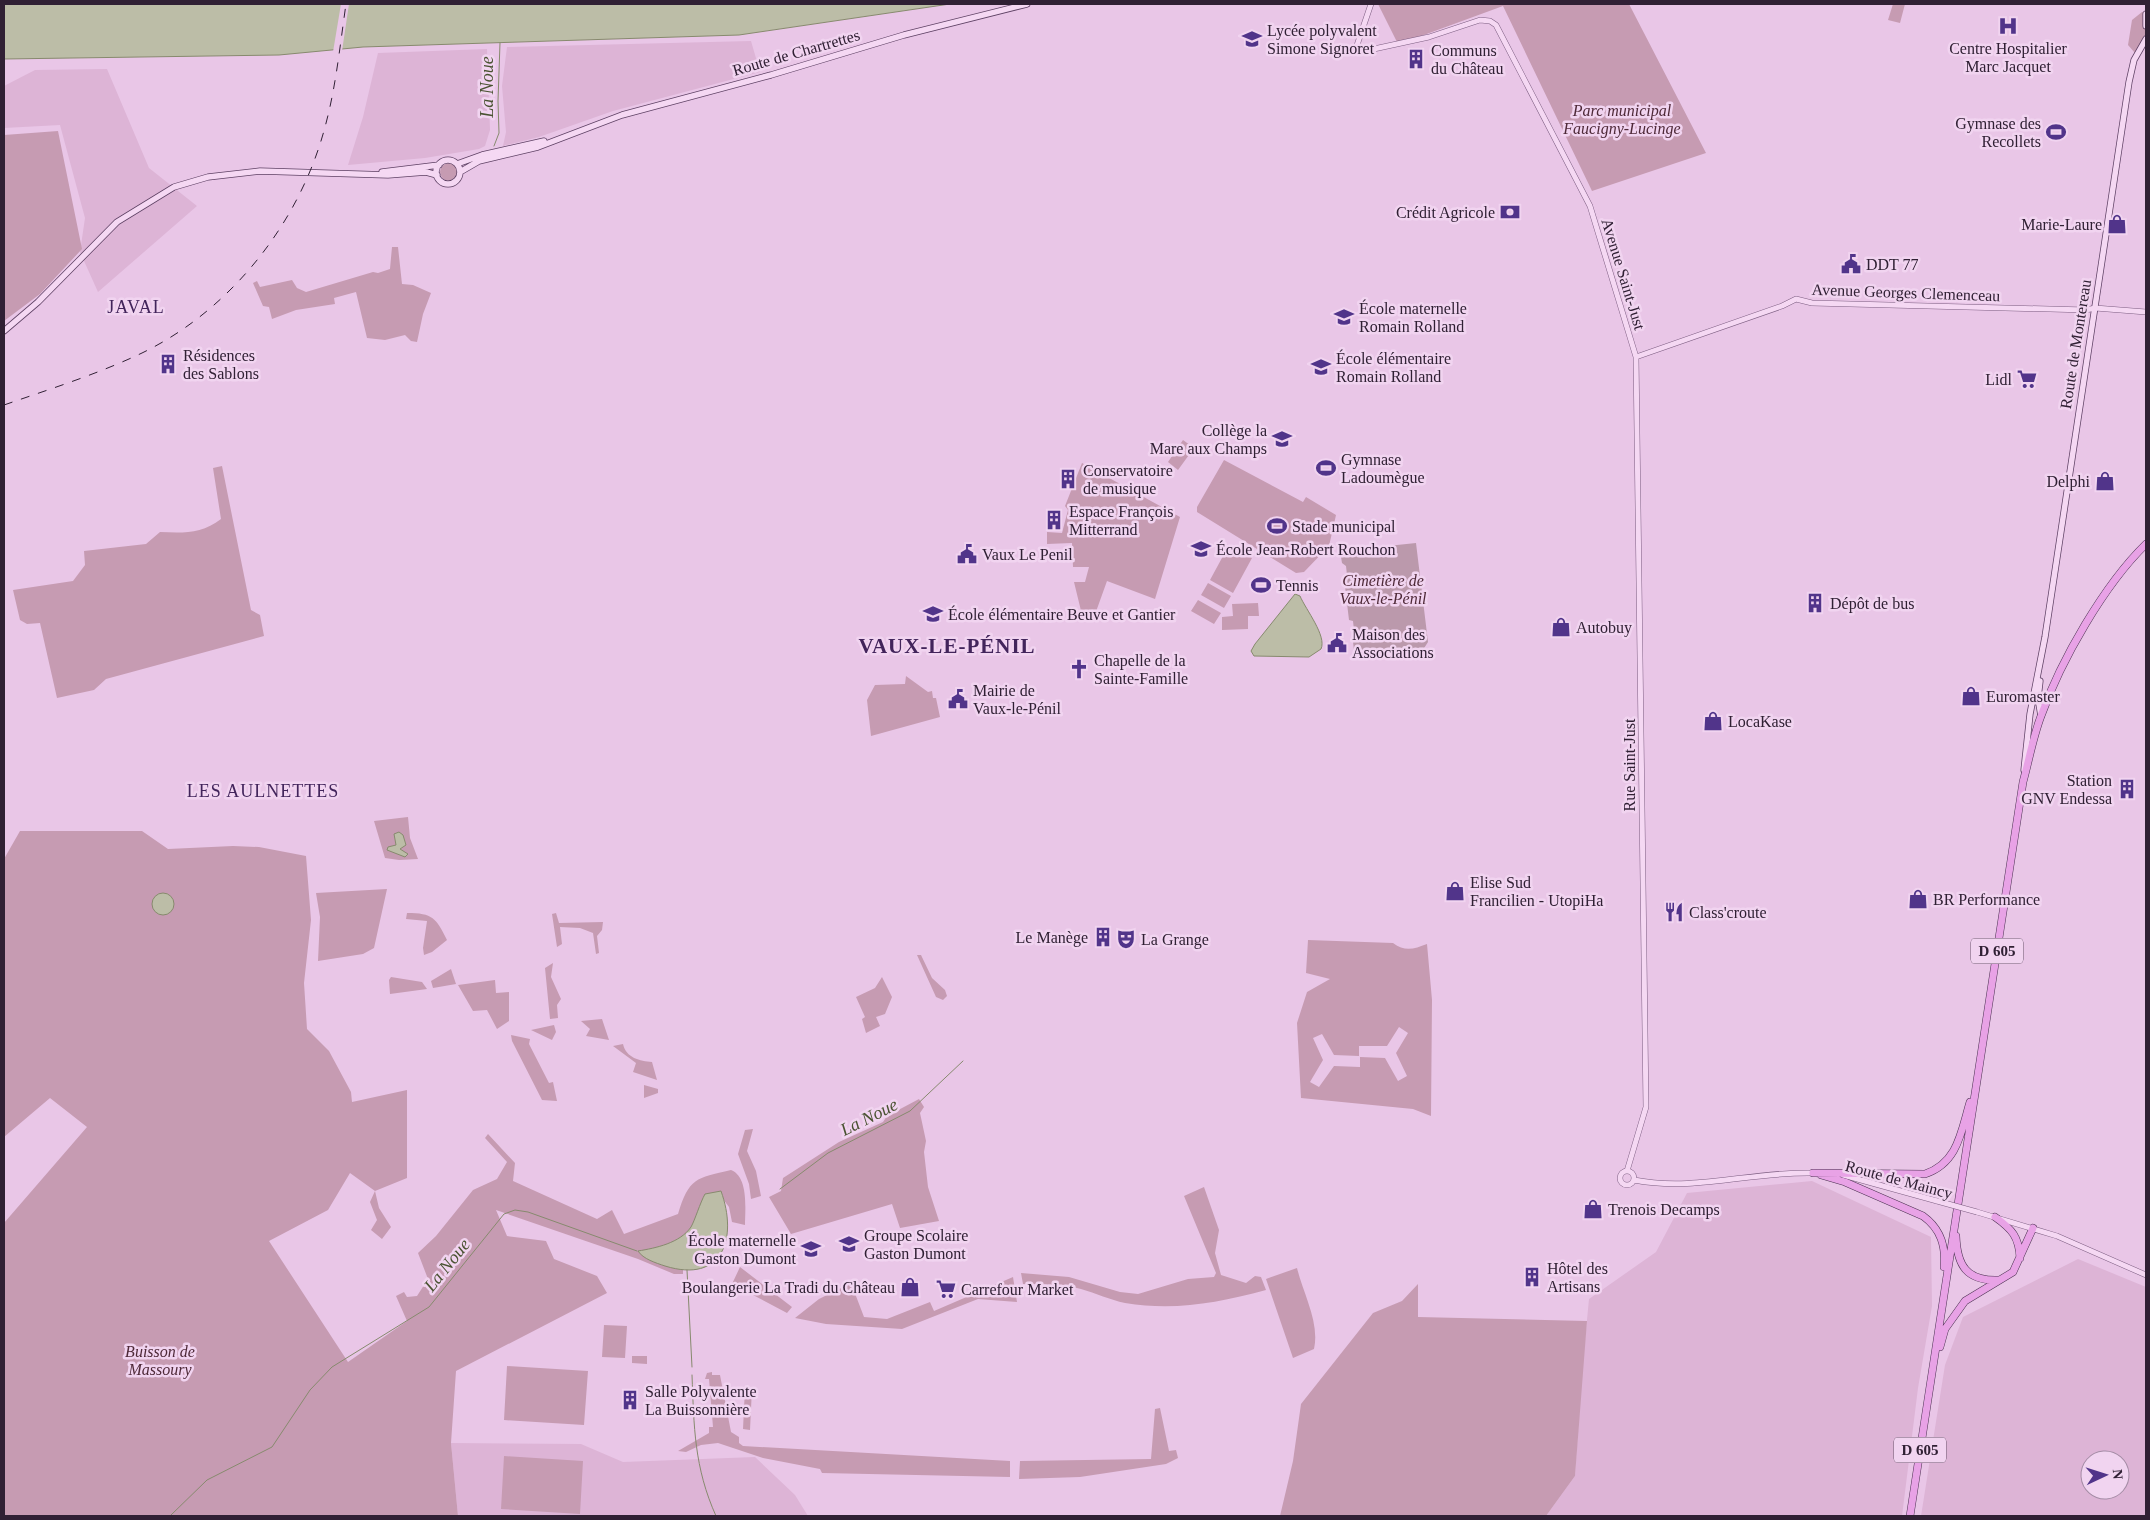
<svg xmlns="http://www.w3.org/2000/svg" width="2150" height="1520" viewBox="0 0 2150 1520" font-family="Georgia,serif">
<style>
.farmland{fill:#ddb4d6;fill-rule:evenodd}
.green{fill:#c69bb2;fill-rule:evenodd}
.cemetery{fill:#bb99ac}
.water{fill:#bcbda7;stroke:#878a6e}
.pier{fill:#e9c6e7}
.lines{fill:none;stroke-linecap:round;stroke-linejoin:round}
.stream{stroke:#878a6e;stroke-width:1}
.tertiary-casing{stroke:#7d5e82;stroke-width:6}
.secondary-casing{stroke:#5e4164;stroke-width:7}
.primary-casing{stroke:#4a3150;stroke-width:8}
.tertiary{stroke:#f5d8f3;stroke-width:5}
.secondary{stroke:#f5d8f3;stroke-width:5.5}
.primary{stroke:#e8a2e6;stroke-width:7}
.rail{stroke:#302034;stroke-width:1;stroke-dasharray:9 9;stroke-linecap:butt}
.tertiary-bridge-casing{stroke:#7d5e82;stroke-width:6;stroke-linecap:butt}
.tertiary-bridge{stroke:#f5d8f3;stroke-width:5}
.labels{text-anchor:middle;stroke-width:5;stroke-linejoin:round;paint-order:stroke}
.shield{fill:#f1d4f0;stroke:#6a566c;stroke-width:1}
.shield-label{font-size:15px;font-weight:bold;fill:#302034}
.poi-label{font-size:16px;fill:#302034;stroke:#f1d4f0;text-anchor:start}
.street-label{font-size:16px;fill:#302034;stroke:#f1d4f0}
.park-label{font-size:16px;font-style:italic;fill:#4e2938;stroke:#f1d4f0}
.water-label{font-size:18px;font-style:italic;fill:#495231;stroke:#f1d4f0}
.neighbourhood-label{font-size:18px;letter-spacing:1px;fill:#42245b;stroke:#f1d4f0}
.district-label{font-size:21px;font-weight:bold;letter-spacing:1px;fill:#42245b;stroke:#f1d4f0}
</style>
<rect width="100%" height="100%" fill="#e9c6e7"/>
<path class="farmland" d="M 751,41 L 760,72 L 613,111 L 539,137 L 503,146 L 506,132 L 502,86 L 507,47 Z
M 487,49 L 490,130 L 485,146 L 479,149 L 425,158 L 348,165 L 363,117 L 378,53 Z
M 107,69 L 149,168 L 197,206 L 98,292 L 80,252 L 85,218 L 60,125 L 4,128 L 4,86 L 35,70 Z
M 1812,1181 L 1931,1237 L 1932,1306 L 1918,1388 L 1902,1516 L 1546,1516 L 1575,1476 L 1582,1372 L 1589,1299 L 1656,1252 L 1687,1193 Z
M 2078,1259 L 2146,1287 L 2146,1516 L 1921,1516 L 1945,1365 L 1963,1317 ZM 2090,1460 L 2120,1460 L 2120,1490 L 2090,1490 Z
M 451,1443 L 581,1444 L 623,1462 L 755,1457 L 795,1495 L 808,1516 L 458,1516 Z"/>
<path class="green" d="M 1378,4 L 1629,4 L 1706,153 L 1592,191 L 1503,6 L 1413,39 L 1397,42 Z
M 1893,4 L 1905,4 L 1900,23 L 1888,20 Z
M 2142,12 L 2145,12 L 2145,38 L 2135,53 L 2128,45 L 2132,20 Z
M 58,131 L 82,249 L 40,294 L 4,321 L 4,135 Z
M440 172a9 9 0 1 1 18 0a9 9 0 1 1-18 0Z
M 392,247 L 398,247 L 402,284 L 413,285 L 431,293 L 423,314 L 417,342 L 411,341 L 405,335 L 385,340 L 367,338 L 356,292 L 334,298 L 335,304 L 296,310 L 272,319 L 269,307 L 263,306 L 253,283 L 257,281 L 260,287 L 292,280 L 297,288 L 306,292 L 373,272 L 378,273 L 390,269 Z
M 1183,440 L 1194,448 L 1178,470 L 1168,462 Z
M 1224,460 L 1303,502 L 1306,497 L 1336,515 L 1329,546 L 1304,572 L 1296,573 L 1197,512 L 1197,507 Z
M 1082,463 L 1180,517 L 1155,599 L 1107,581 L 1093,620 L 1083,619 L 1074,582 L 1085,582 L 1089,567 L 1073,567 L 1072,543 L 1047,544 L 1047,532 L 1062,533 L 1068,510 L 1065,506 Z
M 222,466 L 251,610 L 260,615 L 264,636 L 106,679 L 94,690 L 57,698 L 40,623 L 27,624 L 20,620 L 13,590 L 73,581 L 85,565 L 84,551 L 146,544 L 160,532 C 183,533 202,534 221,519 L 213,468 Z
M 1229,545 L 1252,558 L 1233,593 L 1210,580 Z
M 1208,583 L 1231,596 L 1224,608 L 1201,595 Z
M 1198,600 L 1221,613 L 1214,624 L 1191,611 Z
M 1258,603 L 1259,616 L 1248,616 L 1248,629 L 1222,630 L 1222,617 L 1233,616 L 1232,604 Z
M 906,676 L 928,692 L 932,691 L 933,698 L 936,698 L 940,717 L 871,736 L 867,700 L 875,685 L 905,684 Z
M 408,817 L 410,838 L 418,859 L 399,860 L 385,858 L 374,821 Z
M 20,831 L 142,831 L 168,849 L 233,846 L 259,847 L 306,856 L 311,920 L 304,983 L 307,1029 L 329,1051 L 351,1092 L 352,1102 L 407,1090 L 407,1178 L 375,1191 L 379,1208 L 391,1227 L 382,1239 L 371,1230 L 377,1220 L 370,1202 L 375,1191 L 350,1173 L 328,1210 L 269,1241 L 348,1362 L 407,1321 L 396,1296 L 404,1292 L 407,1297 L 417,1296 L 428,1279 L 418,1253 L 436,1236 L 473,1190 L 497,1179 L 507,1162 L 485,1138 L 488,1134 L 515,1163 L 513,1181 L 597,1219 L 612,1210 L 624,1234 L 678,1214 C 689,1178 696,1178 731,1170 C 749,1177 745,1210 745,1225 L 732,1222 L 729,1207 L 720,1195 L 683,1265 L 683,1274 L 674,1274 L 638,1259 L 496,1210 L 507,1236 L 546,1241 L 554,1259 L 597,1276 L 607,1293 L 456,1371 L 451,1443 L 458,1516 L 4,1516 L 4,1223 L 87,1127 L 50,1098 L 4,1137 L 4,859 Z
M 387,889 L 374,948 L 363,954 L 318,961 L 320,917 L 316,893 Z
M 407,913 C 433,913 436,918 447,940 L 432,952 L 424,955 L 423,948 L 427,921 L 406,919 Z
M 556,913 L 559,923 L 603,922 L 602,930 L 597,936 L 599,953 L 596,954 L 593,933 L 580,928 L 560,927 L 562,944 L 557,947 L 552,914 Z
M 1308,940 L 1393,943 C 1405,952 1414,949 1427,944 L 1432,1000 L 1431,1116 L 1413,1109 L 1301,1098 L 1297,1023 L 1307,992 L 1330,979 L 1306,973 ZM 1399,1027 L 1408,1033 L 1396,1053 L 1407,1076 L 1398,1081 L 1385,1058 L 1360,1057 L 1360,1067 L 1334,1066 L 1319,1087 L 1310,1082 L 1323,1060 L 1313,1038 L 1322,1034 L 1334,1055 L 1359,1056 L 1359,1046 L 1387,1046 Z
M 917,955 L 921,955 L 932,978 L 945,990 L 947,996 L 943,1000 L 936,997 Z
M 553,963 L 551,977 L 561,999 L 557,1005 L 558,1018 L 550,1019 L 545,968 Z
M 451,969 L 456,984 L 433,988 L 431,981 Z
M 391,977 L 422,982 L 427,989 L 390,994 L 389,980 Z
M 882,977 L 892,997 L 885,1014 L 876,1017 L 880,1026 L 866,1033 L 862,1019 L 865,1017 L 856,997 L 875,988 Z
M 495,980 L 496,993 L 509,992 L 509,1021 L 497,1029 L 487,1010 L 473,1011 L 458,985 Z
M 602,1019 L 609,1040 L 586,1036 L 590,1029 L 581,1021 Z
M 554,1025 L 556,1032 L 552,1040 L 531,1030 Z
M 511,1035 L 530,1039 L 529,1044 L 549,1083 L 553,1082 L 557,1101 L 542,1100 L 512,1041 Z
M 623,1044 C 626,1058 640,1061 652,1062 L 657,1080 L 633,1072 L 636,1063 L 613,1046 Z
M 644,1085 L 658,1089 L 658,1093 L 644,1098 Z
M 919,1099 L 924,1107 L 920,1113 L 926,1141 L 924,1152 L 928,1187 L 939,1221 L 900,1228 L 892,1204 L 791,1234 L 769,1197 L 781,1191 L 783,1178 L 839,1142 L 883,1122 L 887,1116 Z
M 753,1129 L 747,1151 L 756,1171 L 761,1196 L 751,1199 L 749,1184 L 738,1154 L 745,1130 Z
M 1204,1187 L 1219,1230 L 1215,1253 L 1221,1275 L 1246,1283 L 1255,1276 L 1261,1277 L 1266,1290 C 1217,1303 1175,1311 1125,1303 C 1110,1300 1096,1293 1081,1289 C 1062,1284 1042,1284 1023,1284 L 1021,1273 L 1069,1277 L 1120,1292 L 1138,1294 L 1188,1279 L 1214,1277 L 1216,1273 L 1184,1196 Z
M 740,1267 L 792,1307 L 787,1313 L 732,1284 Z
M 1297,1268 C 1303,1293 1320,1323 1314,1349 L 1293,1358 L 1266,1279 Z
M 1013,1277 L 1017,1302 L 978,1299 L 902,1329 L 826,1324 L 795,1318 L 819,1299 L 851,1283 L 864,1317 L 887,1319 L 930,1302 L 934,1311 Z
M 1418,1284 L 1418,1317 L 1587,1321 L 1575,1476 L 1546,1516 L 1280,1516 L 1293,1461 L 1301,1404 L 1373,1313 L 1402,1301 Z
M 604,1325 L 627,1326 L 625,1358 L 602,1357 Z
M 632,1356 L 647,1356 L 647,1364 L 632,1363 Z
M 507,1366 L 588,1371 L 584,1425 L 504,1420 Z
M 712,1372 L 712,1375 L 720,1375 L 731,1432 L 739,1437 L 739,1443 L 743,1446 L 1010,1461 L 1010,1477 L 822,1473 L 820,1469 L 763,1458 L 718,1443 L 701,1445 L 686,1452 L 678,1451 L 709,1433 L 709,1427 L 713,1427 L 709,1379 L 705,1379 L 707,1373 Z
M 745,1388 L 752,1388 L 750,1430 L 743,1429 Z
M 1160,1408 L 1169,1451 L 1176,1450 L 1178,1458 L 1166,1464 L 1080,1477 L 1019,1479 L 1020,1461 L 1151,1459 L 1155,1409 Z
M 504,1456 L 583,1461 L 580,1514 L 501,1509 Z"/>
<path class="cemetery" d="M 1416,543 L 1428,642 L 1421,653 L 1355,659 L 1352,633 L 1354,630 L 1353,621 L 1349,620 L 1344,578 L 1347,575 L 1346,566 L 1342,563 L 1340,551 Z"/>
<path class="water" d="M 4,4 L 950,4 L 739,35 L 363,47 L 279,55 L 4,59 Z
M 1295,594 L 1300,596 C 1306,610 1327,636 1321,649 L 1309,657 L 1254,656 L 1251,651 L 1255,644 Z
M 399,832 L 403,835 L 406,845 L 400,849 L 408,854 L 405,857 L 387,850 L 388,847 L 396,845 L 394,834 Z
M152 904a11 11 0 1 1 22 0a11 11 0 1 1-22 0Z
M 721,1191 C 738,1238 723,1284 665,1266 C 656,1263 643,1259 638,1251 C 656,1248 680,1243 691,1227 C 695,1220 700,1203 705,1194 Z"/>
<path class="pier" d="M 341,4 L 349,4 L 342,51 L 333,52 Z"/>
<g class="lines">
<path class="stream" d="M 494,146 L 499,133 L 498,101 L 500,43
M 780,1189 L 828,1153 L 910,1111 L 963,1061
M 687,1270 L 692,1367
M 692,1375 C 694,1427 694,1467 716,1516
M 170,1516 L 207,1480 L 272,1447 L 310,1390 L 332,1367 L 429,1307 L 504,1214 L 515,1210 L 528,1212 L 637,1251"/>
<defs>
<path id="tertiary" d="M 1371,4 L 1355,51 L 1360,52 L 1429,37 L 1480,20 L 1490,21 L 1496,25 L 1590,206 L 1636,357 L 1646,1107 L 1627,1171
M 1636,357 L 1782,306 L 1796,299 L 1812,303 L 2086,310 L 2095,308 L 2146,312
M1620 1178a7 7 0 1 1 14 0a7 7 0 1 1-14 0Z
M 1843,1175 L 1937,1201
M 1634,1180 C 1695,1192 1753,1171 1814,1173
M 1977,1212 L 2057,1236 L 2146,1275"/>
<path id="secondary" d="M 2146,14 L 2146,26
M436 172a12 12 0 1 1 24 0a12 12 0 1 1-24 0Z
M 457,164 L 482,155 L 544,141
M 382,172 L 439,165
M 460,172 L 479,161 L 538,147 L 622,115 L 771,75 L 904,35 L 1027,4
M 4,331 L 38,302 L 117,222 L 174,187 L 208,177 L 260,171 L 388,175 L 426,172 L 437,175
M 2040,681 L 2038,698 L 2041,716
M 2024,770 L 2030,714 L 2045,637 L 2129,82 L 2134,60 L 2146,39"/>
<path id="primary" d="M 1813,1173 L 1925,1174 C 1958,1163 1961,1132 1970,1102
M 1821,1175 L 1845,1182 L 1923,1216 C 1941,1229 1946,1246 1944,1267
M 1995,1217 C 2012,1229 2019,1237 2020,1258
M 1956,1236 C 1957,1266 1967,1281 1998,1280
M 1940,1347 L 1945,1329 L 1965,1301 L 2013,1272 L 2033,1228
M 1910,1516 L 2023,782 C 2029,760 2033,737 2041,716 C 2061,660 2104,585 2146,544"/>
</defs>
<use href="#tertiary" class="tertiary-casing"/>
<use href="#secondary" class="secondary-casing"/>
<use href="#primary" class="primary-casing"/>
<use href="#tertiary" class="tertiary"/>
<use href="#secondary" class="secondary"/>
<use href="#primary" class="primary"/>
<path class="rail" d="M 4,405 C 50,389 98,374 142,353 C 231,310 300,222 325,127 C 336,87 340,45 346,4"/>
<defs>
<path id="tertiary-bridge" d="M 1937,1201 L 1977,1212"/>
</defs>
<use href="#tertiary-bridge" class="tertiary-bridge-casing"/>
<use href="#tertiary-bridge" class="tertiary-bridge"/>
</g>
<defs>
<symbol id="hospital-bare" viewBox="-9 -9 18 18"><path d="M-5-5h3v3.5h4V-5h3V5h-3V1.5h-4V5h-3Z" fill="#51348a" stroke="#f1d4f0" stroke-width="2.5" paint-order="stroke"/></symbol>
<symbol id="school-bare" viewBox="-9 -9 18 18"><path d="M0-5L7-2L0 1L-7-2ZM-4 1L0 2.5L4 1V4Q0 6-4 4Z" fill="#51348a" stroke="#f1d4f0" stroke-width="2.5" paint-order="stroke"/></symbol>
<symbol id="building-bare" viewBox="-9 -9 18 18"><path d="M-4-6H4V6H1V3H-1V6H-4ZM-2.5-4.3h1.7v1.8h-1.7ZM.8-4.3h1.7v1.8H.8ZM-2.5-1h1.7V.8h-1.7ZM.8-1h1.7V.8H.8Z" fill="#51348a" stroke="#f1d4f0" stroke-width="2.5" paint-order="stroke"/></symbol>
<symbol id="stadium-bare" viewBox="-9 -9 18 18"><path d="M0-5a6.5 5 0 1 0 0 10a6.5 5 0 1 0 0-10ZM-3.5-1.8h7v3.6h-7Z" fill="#51348a" stroke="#f1d4f0" stroke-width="2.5" paint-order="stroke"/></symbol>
<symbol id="bank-bare" viewBox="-9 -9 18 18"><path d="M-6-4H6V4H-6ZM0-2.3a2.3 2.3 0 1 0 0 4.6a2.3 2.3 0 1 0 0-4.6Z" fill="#51348a" stroke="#f1d4f0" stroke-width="2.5" paint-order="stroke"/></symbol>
<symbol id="shop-bare" viewBox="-9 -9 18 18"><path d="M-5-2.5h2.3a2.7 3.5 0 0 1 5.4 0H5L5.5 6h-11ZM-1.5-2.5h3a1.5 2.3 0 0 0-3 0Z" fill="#51348a" stroke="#f1d4f0" stroke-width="2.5" paint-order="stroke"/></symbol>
<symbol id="civic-bare" viewBox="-9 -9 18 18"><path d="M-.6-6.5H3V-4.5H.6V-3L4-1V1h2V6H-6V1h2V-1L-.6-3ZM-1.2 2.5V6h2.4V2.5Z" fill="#51348a" stroke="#f1d4f0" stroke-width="2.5" paint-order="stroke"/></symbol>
<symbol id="supermarket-bare" viewBox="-9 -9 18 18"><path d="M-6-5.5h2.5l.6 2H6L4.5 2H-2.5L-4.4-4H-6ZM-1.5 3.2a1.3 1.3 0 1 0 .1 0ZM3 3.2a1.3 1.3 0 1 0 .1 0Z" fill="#51348a" stroke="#f1d4f0" stroke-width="2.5" paint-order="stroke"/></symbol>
<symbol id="church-bare" viewBox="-9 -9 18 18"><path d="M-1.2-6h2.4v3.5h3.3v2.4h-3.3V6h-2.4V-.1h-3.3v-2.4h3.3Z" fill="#51348a" stroke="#f1d4f0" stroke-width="2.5" paint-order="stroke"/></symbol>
<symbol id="restaurant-bare" viewBox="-9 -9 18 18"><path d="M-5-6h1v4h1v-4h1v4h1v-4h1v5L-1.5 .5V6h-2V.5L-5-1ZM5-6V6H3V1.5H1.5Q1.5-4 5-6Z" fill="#51348a" stroke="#f1d4f0" stroke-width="2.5" paint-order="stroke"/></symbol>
<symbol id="theatre-bare" viewBox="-9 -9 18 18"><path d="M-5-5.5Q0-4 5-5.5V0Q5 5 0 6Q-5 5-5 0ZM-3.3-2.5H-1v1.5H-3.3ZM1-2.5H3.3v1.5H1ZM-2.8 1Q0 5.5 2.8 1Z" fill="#51348a" stroke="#f1d4f0" stroke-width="2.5" paint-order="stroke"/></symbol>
</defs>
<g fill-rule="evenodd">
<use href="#hospital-bare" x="1994" y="12" width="28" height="28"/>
<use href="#school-bare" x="1238" y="25" width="28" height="28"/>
<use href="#building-bare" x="1402" y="45" width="28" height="28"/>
<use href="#stadium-bare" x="2042" y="118" width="28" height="28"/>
<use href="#bank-bare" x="1496" y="198" width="28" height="28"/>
<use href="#shop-bare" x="2103" y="210" width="28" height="28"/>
<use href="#civic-bare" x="1837" y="250" width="28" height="28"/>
<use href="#school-bare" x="1330" y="303" width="28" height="28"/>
<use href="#building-bare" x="154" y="350" width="28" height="28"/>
<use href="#school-bare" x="1307" y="353" width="28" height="28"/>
<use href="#supermarket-bare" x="2013" y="365" width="28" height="28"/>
<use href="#school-bare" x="1268" y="425" width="28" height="28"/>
<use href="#stadium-bare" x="1312" y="454" width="28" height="28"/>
<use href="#building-bare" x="1054" y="465" width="28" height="28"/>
<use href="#shop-bare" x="2091" y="467" width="28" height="28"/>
<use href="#building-bare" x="1040" y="506" width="28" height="28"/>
<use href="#stadium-bare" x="1263" y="512" width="28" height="28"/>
<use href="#school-bare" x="1187" y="535" width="28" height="28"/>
<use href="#civic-bare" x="953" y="540" width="28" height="28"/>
<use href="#stadium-bare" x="1247" y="571" width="28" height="28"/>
<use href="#building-bare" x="1801" y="589" width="28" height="28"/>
<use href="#school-bare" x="919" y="600" width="28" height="28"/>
<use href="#shop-bare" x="1547" y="613" width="28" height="28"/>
<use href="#civic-bare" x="1323" y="629" width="28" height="28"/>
<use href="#church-bare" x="1065" y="655" width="28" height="28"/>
<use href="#shop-bare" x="1957" y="682" width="28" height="28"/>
<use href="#civic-bare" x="944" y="685" width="28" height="28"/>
<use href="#shop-bare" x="1699" y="707" width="28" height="28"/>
<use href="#building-bare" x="2113" y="775" width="28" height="28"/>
<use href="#shop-bare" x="1441" y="877" width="28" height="28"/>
<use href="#shop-bare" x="1904" y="885" width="28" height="28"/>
<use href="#restaurant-bare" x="1660" y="898" width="28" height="28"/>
<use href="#building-bare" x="1089" y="923" width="28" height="28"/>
<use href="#theatre-bare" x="1112" y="925" width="28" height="28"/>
<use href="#shop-bare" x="1579" y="1195" width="28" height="28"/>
<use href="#school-bare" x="835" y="1230" width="28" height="28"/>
<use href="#school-bare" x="797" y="1235" width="28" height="28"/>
<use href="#building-bare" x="1518" y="1263" width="28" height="28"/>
<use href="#shop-bare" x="896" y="1273" width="28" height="28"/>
<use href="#supermarket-bare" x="932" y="1275" width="28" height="28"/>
<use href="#building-bare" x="616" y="1386" width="28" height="28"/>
</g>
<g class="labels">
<g class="shield">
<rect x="1971" y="938.5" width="52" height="25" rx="4"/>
<rect x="1894" y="1437.5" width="52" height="25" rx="4"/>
</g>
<g class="shield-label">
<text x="1997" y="956">D 605</text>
<text x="1920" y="1455">D 605</text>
</g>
<g class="poi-label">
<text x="1267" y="36">Lycée polyvalent<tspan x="1267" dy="18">Simone Signoret</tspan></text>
<text x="2008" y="54" text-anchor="middle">Centre Hospitalier<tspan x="2008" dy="18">Marc Jacquet</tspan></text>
<text x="1431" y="56">Communs<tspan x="1431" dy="18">du Château</tspan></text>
<text x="2041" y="129" text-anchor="end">Gymnase des<tspan x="2041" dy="18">Recollets</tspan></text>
<text x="1495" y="218" text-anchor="end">Crédit Agricole</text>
<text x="2102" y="230" text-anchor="end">Marie-Laure</text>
<text x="1866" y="270">DDT 77</text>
<text x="1359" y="314">École maternelle<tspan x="1359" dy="18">Romain Rolland</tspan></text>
<text x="183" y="361">Résidences<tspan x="183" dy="18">des Sablons</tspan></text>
<text x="1336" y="364">École élémentaire<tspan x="1336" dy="18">Romain Rolland</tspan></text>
<text x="2012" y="385" text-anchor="end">Lidl</text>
<text x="1267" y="436" text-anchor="end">Collège la<tspan x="1267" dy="18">Mare aux Champs</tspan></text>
<text x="1341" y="465">Gymnase<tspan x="1341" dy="18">Ladoumègue</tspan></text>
<text x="1083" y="476">Conservatoire<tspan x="1083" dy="18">de musique</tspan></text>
<text x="2090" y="487" text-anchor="end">Delphi</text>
<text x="1069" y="517">Espace François<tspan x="1069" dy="18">Mitterrand</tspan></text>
<text x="1292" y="532">Stade municipal</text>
<text x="1216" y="555">École Jean-Robert Rouchon</text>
<text x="982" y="560">Vaux Le Penil</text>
<text x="1276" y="591">Tennis</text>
<text x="1830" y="609">Dépôt de bus</text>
<text x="948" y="620">École élémentaire Beuve et Gantier</text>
<text x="1576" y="633">Autobuy</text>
<text x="1352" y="640">Maison des<tspan x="1352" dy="18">Associations</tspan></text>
<text x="1094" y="666">Chapelle de la<tspan x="1094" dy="18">Sainte-Famille</tspan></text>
<text x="973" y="696">Mairie de<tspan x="973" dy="18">Vaux-le-Pénil</tspan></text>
<text x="1986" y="702">Euromaster</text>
<text x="1728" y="727">LocaKase</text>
<text x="2112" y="786" text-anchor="end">Station<tspan x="2112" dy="18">GNV Endessa</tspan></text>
<text x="1470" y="888">Elise Sud<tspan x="1470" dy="18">Francilien - UtopiHa</tspan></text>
<text x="1933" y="905">BR Performance</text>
<text x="1689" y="918">Class'croute</text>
<text x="1088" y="943" text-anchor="end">Le Manège</text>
<text x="1141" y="945">La Grange</text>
<text x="1608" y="1215">Trenois Decamps</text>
<text x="864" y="1241">Groupe Scolaire<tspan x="864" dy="18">Gaston Dumont</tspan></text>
<text x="796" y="1246" text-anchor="end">École maternelle<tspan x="796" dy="18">Gaston Dumont</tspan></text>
<text x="1547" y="1274">Hôtel des<tspan x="1547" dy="18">Artisans</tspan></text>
<text x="895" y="1293" text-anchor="end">Boulangerie La Tradi du Château</text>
<text x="961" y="1295">Carrefour Market</text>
<text x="645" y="1397">Salle Polyvalente<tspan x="645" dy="18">La Buissonnière</tspan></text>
</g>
<g class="street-label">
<text transform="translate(796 52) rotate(-16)" y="6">Route de Chartrettes</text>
<text transform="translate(1624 274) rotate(73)" y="6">Avenue Saint-Just</text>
<text transform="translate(1906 292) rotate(2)" y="6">Avenue Georges Clemenceau</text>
<text transform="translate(2075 344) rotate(-81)" y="6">Route de Montereau</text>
<text transform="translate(1629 765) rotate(-90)" y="6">Rue Saint-Just</text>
<text transform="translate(1899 1179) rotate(15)" y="6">Route de Maincy</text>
</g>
<g class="park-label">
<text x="1622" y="116">Parc municipal<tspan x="1622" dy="18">Faucigny-Lucinge</tspan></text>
<text x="1383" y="586">Cimetière de<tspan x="1383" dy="18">Vaux-le-Pénil</tspan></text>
<text x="160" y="1357">Buisson de<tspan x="160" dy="18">Massoury</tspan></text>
</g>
<g class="water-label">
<text transform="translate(487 87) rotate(-90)" y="6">La Noue</text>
<text transform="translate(869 1117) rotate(-27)" y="6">La Noue</text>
<text transform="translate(447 1265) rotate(-51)" y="6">La Noue</text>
</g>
<g class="neighbourhood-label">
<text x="136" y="313">JAVAL</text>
<text x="263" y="797">LES AULNETTES</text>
</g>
<g class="district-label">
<text x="947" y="653">VAUX-LE-PÉNIL</text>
</g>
</g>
<rect width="2150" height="1520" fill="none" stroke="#302034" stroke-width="10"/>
<g transform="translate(2105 1475) rotate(86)"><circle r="24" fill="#f1d4f0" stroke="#a48ca5"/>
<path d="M0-4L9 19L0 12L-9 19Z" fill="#51348a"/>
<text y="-8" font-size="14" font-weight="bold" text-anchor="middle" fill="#302034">N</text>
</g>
</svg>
